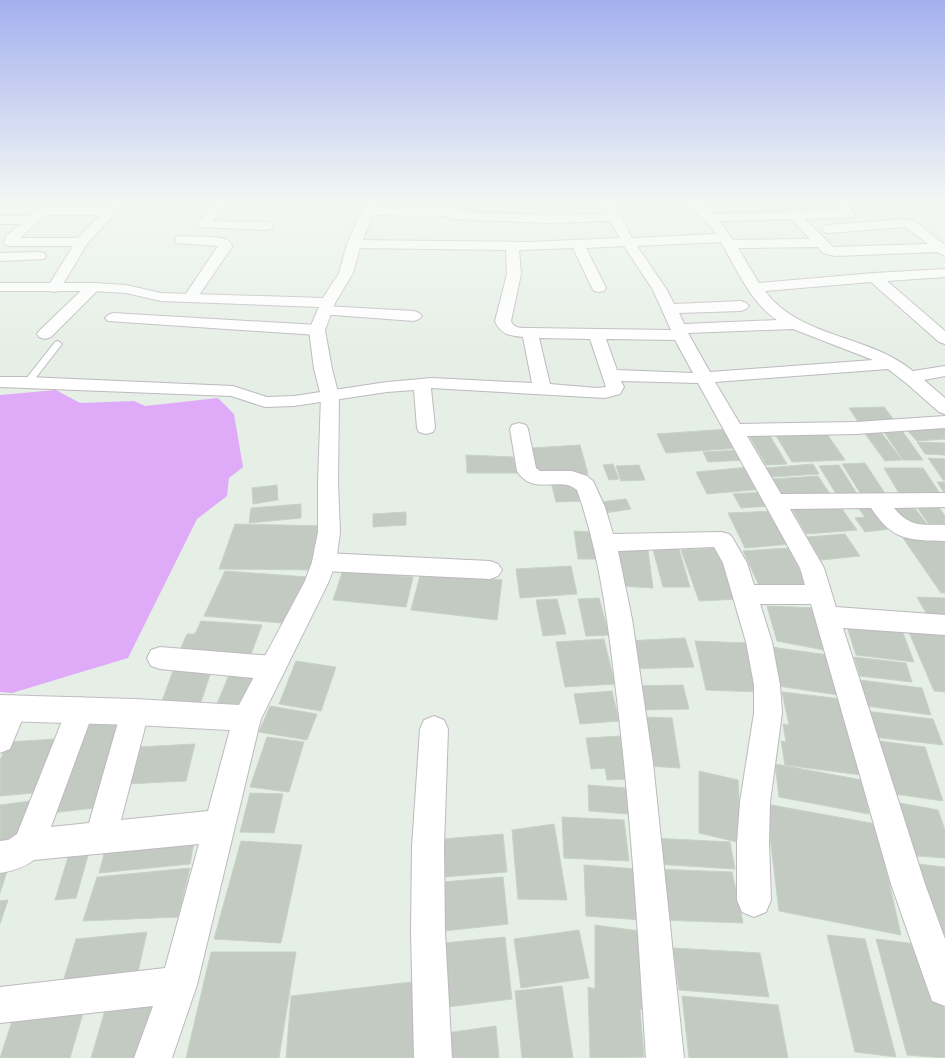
<svg xmlns="http://www.w3.org/2000/svg" width="945" height="1058" viewBox="0 0 945 1058" font-family="'Roboto Condensed',sans-serif">
<style>
.water{fill:#dfabf9}
.building{fill:#c3cac2;stroke:#c6d3c5}
.lines{fill:none;stroke-linecap:round;stroke-linejoin:round}
.lane-casing{stroke:#beb8bf;stroke-width:2}
.street-casing{stroke:#beb8bf;stroke-width:2}
.secondary-casing{stroke:#c1bbc3;stroke-width:2}
.lane{fill:#fff;fill-rule:evenodd}
.street{fill:#fff;fill-rule:evenodd}
.secondary{fill:#fff;fill-rule:evenodd}
</style>
<rect width="100%" height="100%" fill="#e6efe6"/>
<path class="water" d="M 56,390 L 80,403 L 134,401 L 145,406 L 218,398 L 234,414 L 243,467 L 229,478 L 227,496 L 197,519 L 128,658 L 12,693 L 0,692 L 0,395 Z"/>
<path class="building" d="M 884,407 L 898,425 L 861,426 L 849,408 Z
M 945,424 L 945,439 L 917,441 L 905,428 Z
M 729,429 L 740,448 L 666,453 L 657,434 Z
M 767,431 L 787,464 L 766,465 L 747,432 Z
M 825,431 L 845,460 L 792,462 L 775,434 Z
M 863,431 L 880,431 L 902,460 L 885,461 Z
M 884,432 L 903,432 L 923,460 L 903,460 Z
M 917,442 L 945,443 L 945,455 L 925,454 Z
M 580,445 L 588,474 L 538,477 L 532,448 Z
M 741,450 L 747,460 L 708,462 L 703,452 Z
M 466,455 L 513,457 L 517,473 L 467,473 Z
M 928,458 L 945,459 L 945,480 L 943,480 Z
M 865,463 L 886,495 L 862,496 L 842,464 Z
M 613,464 L 619,479 L 609,480 L 603,465 Z
M 813,464 L 819,474 L 771,477 L 765,468 Z
M 639,465 L 645,480 L 621,481 L 616,466 Z
M 839,465 L 859,497 L 838,497 L 819,466 Z
M 750,467 L 764,489 L 707,494 L 696,472 Z
M 884,468 L 923,468 L 941,495 L 900,495 Z
M 818,476 L 832,497 L 785,500 L 773,479 Z
M 580,481 L 586,501 L 556,502 L 551,482 Z
M 937,482 L 945,482 L 945,494 Z
M 277,485 L 278,500 L 253,504 L 252,488 Z
M 762,492 L 771,506 L 741,508 L 733,494 Z
M 626,499 L 631,509 L 605,513 L 600,502 Z
M 911,503 L 930,528 L 910,529 L 893,504 Z
M 301,504 L 301,518 L 249,523 L 251,508 Z
M 915,504 L 937,504 L 945,516 L 945,529 L 932,529 Z
M 840,506 L 857,530 L 806,534 L 792,509 Z
M 874,508 L 890,529 L 865,532 L 855,518 L 865,517 L 859,509 Z
M 774,511 L 793,544 L 745,548 L 728,513 Z
M 406,512 L 406,525 L 373,527 L 373,514 Z
M 235,524 L 326,526 L 316,570 L 219,569 Z
M 574,531 L 591,532 L 596,559 L 578,559 Z
M 845,534 L 860,556 L 821,560 L 807,537 Z
M 945,536 L 945,593 L 941,593 L 903,538 Z
M 652,546 L 678,546 L 690,587 L 663,587 Z
M 617,548 L 648,550 L 653,588 L 621,586 Z
M 719,548 L 740,599 L 699,601 L 681,550 Z
M 788,548 L 810,589 L 762,592 L 743,551 Z
M 571,566 L 577,594 L 520,598 L 516,569 Z
M 343,570 L 413,577 L 406,607 L 333,600 Z
M 225,571 L 308,577 L 292,624 L 204,616 Z
M 421,572 L 502,580 L 497,620 L 411,610 Z
M 917,597 L 945,598 L 945,619 L 929,618 Z
M 599,598 L 609,635 L 586,636 L 578,599 Z
M 557,599 L 566,634 L 543,636 L 536,600 Z
M 767,606 L 819,608 L 834,652 L 777,641 Z
M 845,620 L 900,625 L 914,662 L 856,655 Z
M 201,621 L 262,625 L 250,657 L 179,652 L 187,634 L 195,634 Z
M 908,630 L 945,633 L 945,692 L 934,691 Z
M 685,638 L 694,667 L 632,669 L 625,641 Z
M 604,639 L 615,684 L 565,687 L 556,642 Z
M 695,641 L 746,643 L 761,692 L 706,690 Z
M 771,647 L 828,655 L 838,695 L 778,686 Z
M 854,657 L 906,663 L 912,682 L 860,676 Z
M 296,661 L 336,667 L 321,711 L 279,704 Z
M 174,668 L 212,669 L 200,705 L 161,704 Z
M 231,670 L 261,673 L 248,707 L 217,704 Z
M 860,680 L 922,688 L 931,715 L 867,706 Z
M 683,685 L 689,709 L 640,710 L 634,686 Z
M 612,691 L 619,721 L 580,724 L 574,694 Z
M 782,692 L 842,699 L 861,775 L 785,765 L 781,741 L 786,742 L 783,724 L 789,725 Z
M 270,706 L 317,714 L 307,740 L 259,732 Z
M 865,711 L 933,719 L 943,745 L 873,737 Z
M 129,717 L 103,807 L 51,813 L 81,721 Z
M 641,717 L 672,718 L 680,768 L 647,766 Z
M 621,736 L 630,779 L 607,780 L 605,768 L 591,769 L 586,738 Z
M 267,737 L 304,742 L 289,792 L 250,787 Z
M 55,739 L 34,793 L 0,796 L 0,760 L 8,742 Z
M 872,740 L 925,747 L 943,801 L 888,793 Z
M 195,744 L 186,781 L 126,784 L 137,747 Z
M 775,764 L 862,780 L 869,814 L 779,797 Z
M 699,771 L 738,780 L 741,843 L 699,833 Z
M 588,785 L 627,788 L 629,814 L 589,811 Z
M 250,793 L 283,794 L 274,833 L 240,832 Z
M 30,801 L 13,853 L 0,855 L 0,805 Z
M 889,801 L 938,810 L 945,830 L 945,858 L 904,855 Z
M 766,804 L 876,824 L 901,935 L 779,911 Z
M 562,817 L 624,820 L 629,861 L 564,858 Z
M 554,824 L 567,900 L 518,899 L 512,830 Z
M 196,831 L 190,864 L 99,873 L 108,839 Z
M 503,834 L 507,872 L 444,877 L 442,839 Z
M 652,838 L 730,842 L 735,869 L 655,864 Z
M 241,841 L 302,845 L 281,943 L 214,939 Z
M 89,852 L 76,898 L 55,900 L 69,854 Z
M 11,859 L 0,893 L 0,860 Z
M 908,863 L 945,867 L 945,941 Z
M 584,865 L 637,869 L 642,920 L 586,916 Z
M 190,868 L 178,917 L 83,921 L 97,877 Z
M 652,869 L 732,872 L 743,923 L 659,920 Z
M 503,877 L 508,924 L 444,931 L 442,882 Z
M 8,900 L 0,924 L 0,901 Z
M 595,925 L 647,932 L 652,1011 L 640,1009 L 644,1057 L 590,1058 L 588,987 L 595,989 Z
M 579,930 L 589,978 L 521,988 L 514,939 Z
M 147,932 L 135,985 L 60,992 L 76,939 Z
M 827,935 L 865,939 L 896,1057 L 855,1052 Z
M 505,937 L 512,999 L 448,1007 L 444,943 Z
M 876,939 L 924,945 L 945,1011 L 945,1058 L 907,1055 Z
M 673,948 L 760,953 L 769,997 L 679,990 Z
M 211,952 L 296,952 L 279,1058 L 186,1058 Z
M 420,981 L 422,1058 L 286,1058 L 291,996 Z
M 562,986 L 573,1058 L 522,1058 L 515,991 Z
M 682,996 L 778,1005 L 788,1058 L 689,1058 Z
M 161,998 L 147,1058 L 91,1058 L 108,1000 Z
M 85,1006 L 70,1058 L 0,1058 L 16,1009 Z
M 496,1026 L 499,1058 L 440,1058 L 439,1034 Z"/>
<g class="lines">
<defs>
<path id="lane" d="M 58,341 L 62,344 L 31,384 L 25,384 L 23,382 L 25,380 L 55,342 Z"/>
<path id="street" d="M 113,201 L 119,201 L 123,204 L 87,244 L 59,291 L 54,292 L 49,291 L 47,288 L 73,246 L 11,246 L 6,245 L 4,242 L 6,236 L 21,224 L 0,224 L 0,216 L 29,216 L 38,208 L 42,207 L 107,207 ZM 45,215 L 100,215 L 78,238 L 20,238 Z
M 217,201 L 229,201 L 213,221 L 267,222 L 271,223 L 273,226 L 271,229 L 267,230 L 199,227 L 197,224 L 199,221 Z
M 600,201 L 612,201 L 632,238 L 717,234 L 708,224 L 684,201 L 697,201 L 712,214 L 839,211 L 830,201 L 843,201 L 855,214 L 853,217 L 805,219 L 833,247 L 928,244 L 905,227 L 828,233 L 824,232 L 822,229 L 824,226 L 828,225 L 906,219 L 916,222 L 945,245 L 945,256 L 937,252 L 835,256 L 823,253 L 818,247 L 738,248 L 759,283 L 874,273 L 945,269 L 945,277 L 887,281 L 945,331 L 945,344 L 939,342 L 871,282 L 765,291 C 791,327 840,334 879,351 C 891,356 903,363 913,371 L 945,366 L 945,376 L 924,380 L 945,398 L 945,414 L 939,412 L 906,383 L 888,369 L 715,382 L 740,424 L 856,422 L 945,416 L 945,428 L 856,434 L 747,436 L 781,494 L 945,493 L 945,507 L 894,508 C 911,528 921,524 945,525 L 945,541 C 908,540 893,541 871,508 L 790,509 L 824,568 L 836,607 L 945,615 L 945,635 L 843,628 L 925,884 L 945,939 L 945,1006 L 932,1001 L 891,884 L 811,604 L 760,604 L 772,642 L 780,685 L 782,713 L 770,802 L 769,843 L 771,900 L 766,912 L 754,917 L 742,912 L 737,900 L 737,843 L 740,802 L 754,713 L 754,685 L 746,642 L 723,563 L 714,547 L 618,551 L 632,619 L 653,763 L 684,1058 L 646,1058 C 638,935 631,813 616,691 C 608,623 600,554 577,490 C 560,475 533,497 517,471 L 510,429 L 512,425 L 519,423 L 526,425 L 528,429 L 536,468 L 540,471 L 572,471 L 587,476 L 593,481 L 605,507 L 613,534 L 721,532 L 729,534 L 732,537 L 747,563 L 754,585 L 805,585 L 800,568 L 698,383 L 621,381 L 624,387 L 620,394 L 605,398 L 431,388 L 435,428 L 433,432 L 426,434 L 419,432 L 417,428 L 414,390 L 387,392 L 294,406 L 265,407 L 231,396 L 0,387 L 0,377 L 28,377 L 233,386 L 267,397 L 294,396 L 387,382 L 432,378 L 532,383 L 523,337 C 510,336 500,334 495,321 L 507,274 L 506,250 L 354,248 L 349,247 L 347,244 L 349,241 L 354,240 L 529,242 L 620,238 L 610,221 L 548,223 L 453,219 L 447,216 L 367,215 L 363,214 L 361,211 L 363,208 L 367,207 L 454,208 L 460,212 L 548,215 L 607,214 ZM 791,219 L 810,239 L 733,240 L 719,221 ZM 721,242 C 737,269 750,302 777,320 L 684,324 L 679,313 L 741,311 L 746,309 L 749,306 L 746,303 L 741,301 L 674,304 L 667,290 L 637,246 ZM 624,246 L 653,290 L 671,330 L 530,328 C 522,328 514,329 511,321 L 521,274 L 519,250 L 573,248 L 592,288 L 594,291 L 599,292 L 604,291 L 606,288 L 586,248 ZM 793,329 L 873,360 L 710,372 L 688,333 ZM 539,338 L 590,339 L 606,387 L 597,388 L 550,384 ZM 606,339 L 675,340 L 693,373 L 617,370 Z
M 181,236 C 191,237 222,235 229,241 C 232,243 231,244 232,247 L 195,301 L 190,302 L 185,301 L 183,298 L 218,246 L 176,243 L 175,240 L 176,237 Z
M 39,252 L 44,253 L 46,256 L 44,259 L 0,261 L 0,253 Z
M 93,283 L 98,284 L 100,287 L 98,290 L 51,337 L 45,339 L 39,337 L 37,334 L 39,331 L 88,284 Z
M 325,306 L 414,311 L 419,313 L 422,316 L 419,319 L 414,321 L 320,314 L 317,311 L 320,308 Z
M 113,313 L 317,325 L 323,327 L 325,330 L 323,333 L 317,335 L 108,321 L 105,318 L 108,315 Z
M 324,553 L 490,561 L 498,564 L 502,570 L 498,576 L 490,579 L 324,571 L 316,568 L 312,562 L 316,556 Z
M 160,647 L 273,656 L 282,660 L 286,668 L 282,676 L 273,680 L 160,669 L 151,666 L 147,658 L 151,650 Z
M 13,695 L 23,699 L 27,708 L 10,749 L 0,753 L 0,706 L 3,699 Z
M 80,697 L 90,701 L 94,710 L 51,827 L 89,823 L 121,712 L 125,703 L 135,699 L 145,703 L 149,712 L 121,820 L 208,811 L 233,718 L 237,709 L 247,705 L 257,709 L 261,718 L 197,985 L 172,1058 L 134,1058 L 153,1006 L 0,1023 L 0,987 L 165,968 L 199,844 L 34,860 C 23,868 13,871 0,873 L 0,841 L 8,840 L 17,834 L 70,701 Z
M 434,716 L 444,720 L 448,729 L 444,847 L 445,932 L 452,1058 L 414,1058 L 411,932 L 412,847 L 420,729 L 424,720 Z"/>
<path id="secondary" d="M 366,201 L 378,201 L 361,244 L 353,273 L 335,303 L 325,330 L 332,369 L 339,396 L 338,483 L 340,532 L 336,562 L 329,581 L 257,727 L 247,731 L 135,725 L 0,721 L 0,695 L 135,699 L 239,705 L 305,581 L 312,562 L 318,532 L 318,483 L 321,396 L 314,369 L 309,330 L 319,307 L 161,301 L 126,293 L 93,291 L 0,291 L 0,283 L 93,283 L 126,285 L 161,293 L 323,298 L 339,273 L 347,244 Z"/>
</defs>
<use href="#lane" class="lane-casing"/>
<use href="#street" class="street-casing"/>
<use href="#secondary" class="secondary-casing"/>
<use href="#lane" class="lane"/>
<use href="#street" class="street"/>
<use href="#secondary" class="secondary"/>
</g>
<linearGradient id="sky" x2="0" y2="1"><stop stop-color="#a4b0ef"/><stop offset="0.58" stop-color="#f4f8f4"/><stop offset="1" stop-color="#f4f8f4" stop-opacity="0"/></linearGradient>
<rect width="945" height="349" fill="url(#sky)"/>
</svg>
